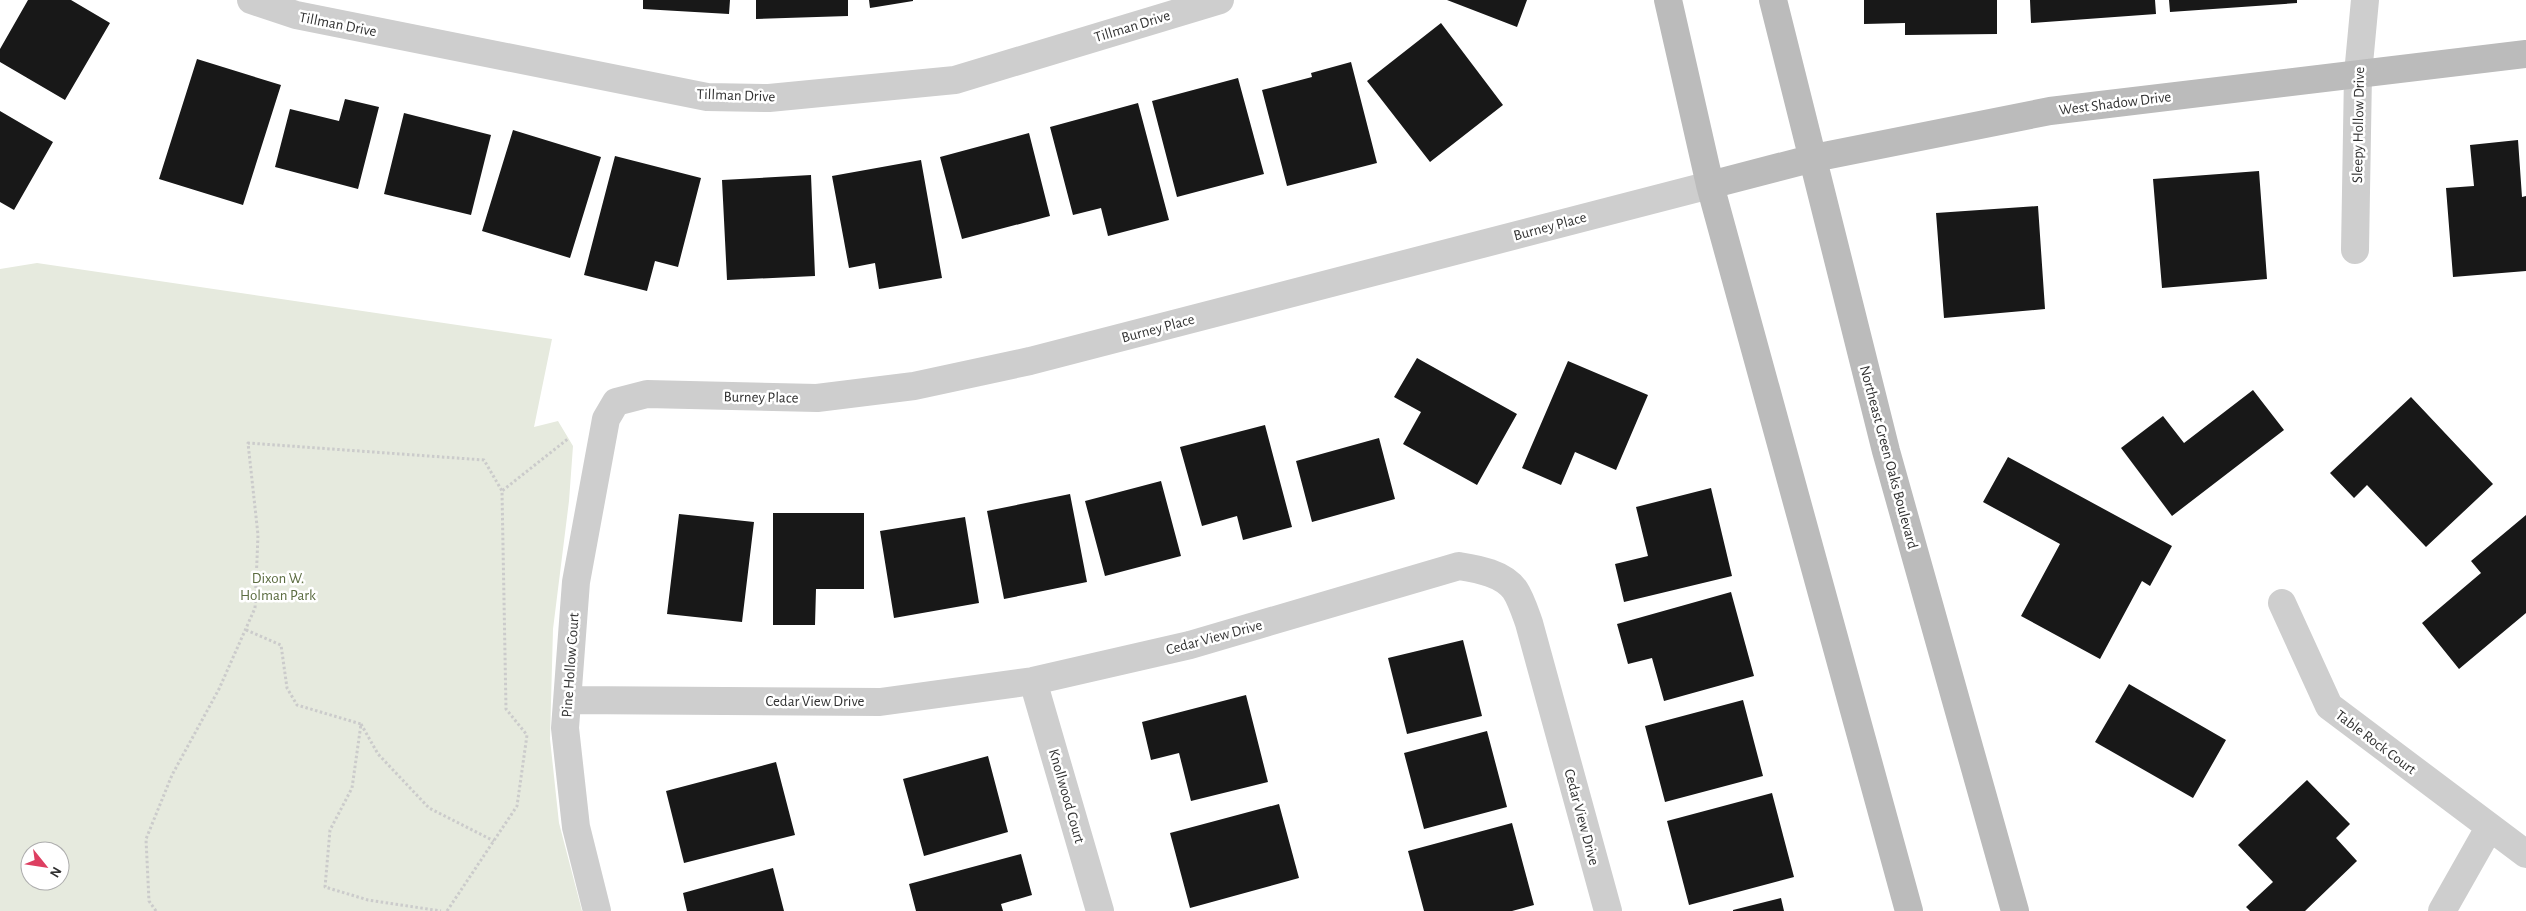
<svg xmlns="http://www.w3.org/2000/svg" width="2526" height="911" viewBox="0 0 2526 911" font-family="'Alegreya Sans',sans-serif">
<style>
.green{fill:#e6eade;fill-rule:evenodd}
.building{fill:#181818}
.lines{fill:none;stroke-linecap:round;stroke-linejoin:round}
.path{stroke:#cbcbcb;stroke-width:3;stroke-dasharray:2.5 2.5;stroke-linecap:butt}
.street{stroke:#cecece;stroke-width:28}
.secondary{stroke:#bbb;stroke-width:28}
.labels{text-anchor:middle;stroke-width:5;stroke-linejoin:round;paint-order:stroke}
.street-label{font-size:15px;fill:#313131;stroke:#fff}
.park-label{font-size:15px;fill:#5b6c40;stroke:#fff}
</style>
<rect width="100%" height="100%" fill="#fff"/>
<path class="green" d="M 37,263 L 552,339 L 534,427 L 558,421 L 573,446 L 569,501 L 553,629 L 550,739 L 559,823 L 582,911 L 0,911 L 0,269 ZM 30,851 L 60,851 L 60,881 L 30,881 Z"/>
<path class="building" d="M 28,0 L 71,0 L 110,23 L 65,100 L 0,62 L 0,49 Z
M 643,0 L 730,0 L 729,14 L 643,9 Z
M 756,0 L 848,0 L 848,16 L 756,19 Z
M 869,0 L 913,0 L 913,1 L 870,8 Z
M 1447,0 L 1527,0 L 1517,27 Z
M 1864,0 L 1997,0 L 1997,34 L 1905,35 L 1905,23 L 1864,24 Z
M 2030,0 L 2155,0 L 2156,14 L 2031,23 Z
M 2169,0 L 2297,0 L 2297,3 L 2170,12 Z
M 1441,23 L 1503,105 L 1430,162 L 1367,81 Z
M 197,59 L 281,85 L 243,205 L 159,179 Z
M 1351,62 L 1377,163 L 1287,186 L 1262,90 L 1312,77 L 1311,73 Z
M 1238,78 L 1264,174 L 1177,197 L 1152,101 Z
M 345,99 L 379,107 L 358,189 L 275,167 L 290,109 L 339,121 Z
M 1138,103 L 1169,220 L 1108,236 L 1101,208 L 1073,215 L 1050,127 Z
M 0,111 L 53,142 L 14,210 L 0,202 Z
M 404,113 L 491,135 L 471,215 L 384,194 Z
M 513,130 L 601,157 L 570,258 L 482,231 Z
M 1029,133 L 1050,216 L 962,239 L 940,157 Z
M 2518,140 L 2522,197 L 2526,196 L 2526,271 L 2453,277 L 2446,188 L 2474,186 L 2470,145 Z
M 615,156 L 701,178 L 678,267 L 655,261 L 647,291 L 584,275 Z
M 921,160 L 942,278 L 879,289 L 875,263 L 849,268 L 832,176 Z
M 2259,171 L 2267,279 L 2162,288 L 2153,179 Z
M 811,175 L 815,276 L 727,280 L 722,180 Z
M 2038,206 L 2045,309 L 1944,318 L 1936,213 Z
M 1417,358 L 1517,414 L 1477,485 L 1403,444 L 1421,412 L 1394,397 Z
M 1568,361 L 1648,395 L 1616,470 L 1575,452 L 1561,485 L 1522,468 Z
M 2253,390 L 2284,430 L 2172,516 L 2121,448 L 2163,416 L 2184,443 Z
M 2411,397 L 2493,484 L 2426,547 L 2367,485 L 2354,498 L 2330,473 Z
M 1265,425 L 1292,527 L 1243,540 L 1237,516 L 1202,526 L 1180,447 Z
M 1379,438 L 1395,499 L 1312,522 L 1296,461 Z
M 2008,457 L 2172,546 L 2150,586 L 2142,581 L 2100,659 L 2021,616 L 2060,544 L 1983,502 Z
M 1161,481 L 1181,556 L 1105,576 L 1085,501 Z
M 1711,488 L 1732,576 L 1624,602 L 1615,564 L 1648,556 L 1636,507 Z
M 1070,494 L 1087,582 L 1004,599 L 987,511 Z
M 773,513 L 864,513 L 864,589 L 816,589 L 815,625 L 773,625 Z
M 679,514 L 754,522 L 742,622 L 667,614 Z
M 2526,515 L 2526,613 L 2459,669 L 2422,623 L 2481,573 L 2471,561 Z
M 965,517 L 979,603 L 894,618 L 880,531 Z
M 1731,592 L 1754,676 L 1664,701 L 1652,658 L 1628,664 L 1617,624 Z
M 1463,640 L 1482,716 L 1407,734 L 1388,658 Z
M 2129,684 L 2226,740 L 2193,798 L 2095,742 Z
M 1246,695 L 1268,782 L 1191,801 L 1179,753 L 1151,760 L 1142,722 Z
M 1743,700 L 1763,776 L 1665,802 L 1645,726 Z
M 1487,731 L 1507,807 L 1424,829 L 1404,753 Z
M 988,756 L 1008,832 L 924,856 L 903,779 Z
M 776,762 L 795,835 L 684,863 L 666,791 Z
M 2307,780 L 2350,824 L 2336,838 L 2357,861 L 2305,911 L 2250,911 L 2246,907 L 2273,882 L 2238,845 Z
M 1772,793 L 1794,877 L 1689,905 L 1667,821 Z
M 1279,804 L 1299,878 L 1190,908 L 1170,833 Z
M 1512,823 L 1534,905 L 1512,911 L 1424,911 L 1408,851 Z
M 1021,854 L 1032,895 L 1001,904 L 1003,911 L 916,911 L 909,884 Z
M 773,868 L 784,911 L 687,911 L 683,893 Z
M 1781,898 L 1784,911 L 1733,911 L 1733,910 Z"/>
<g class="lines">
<path class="path" d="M 246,630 L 281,645 L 287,688 L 297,705 L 361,724 L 352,788 L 330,830 L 325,887 L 368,900 L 441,911
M 361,724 L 378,754 L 429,808 L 494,841
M 156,911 L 149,901 L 146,839 L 172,775 L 219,689 L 255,608 L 258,535 L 248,443 L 484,460 L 502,491
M 447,911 L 517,806 L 527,735 L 506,709 L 502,491 L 569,438"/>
<path class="street" d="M 251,0 L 296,15 L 707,97 L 769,98 L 955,80 L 1220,0
M 2355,250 L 2358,74 L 2365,0
M 2282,603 L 2329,706 L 2526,854
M 1033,681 L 1100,911
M 568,700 L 880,702 L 1033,681 L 1190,645 L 1459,566 C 1477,569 1503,573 1515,590 C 1521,599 1525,612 1529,623 L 1608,911
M 597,911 L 576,827 L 565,728 L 576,582 L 606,419 L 616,402 L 647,394 L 817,398 L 914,386 L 1030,361 L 1710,185
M 2442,911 L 2489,828"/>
<path class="secondary" d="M 1668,0 L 1710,185 L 1909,911
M 1773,0 L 1886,451 L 2015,911
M 1710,185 L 1814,158 L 2050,111 L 2526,54"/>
</g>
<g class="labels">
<g class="street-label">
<text transform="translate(338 24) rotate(11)" y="5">Tillman Drive</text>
<text transform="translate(1132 26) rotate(-17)" y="5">Tillman Drive</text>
<text transform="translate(736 95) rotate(2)" y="5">Tillman Drive</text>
<text transform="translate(2115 103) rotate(-7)" y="5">West Shadow Drive</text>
<text transform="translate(2358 125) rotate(-89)" y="5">Sleepy Hollow Drive</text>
<text transform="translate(1550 226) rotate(-15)" y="5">Burney Place</text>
<text transform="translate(1158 328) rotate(-15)" y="5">Burney Place</text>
<text transform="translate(761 397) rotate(1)" y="5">Burney Place</text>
<text transform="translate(1889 457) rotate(75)" y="5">Northeast Green Oaks Boulevard</text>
<text transform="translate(1214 637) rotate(-15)" y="5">Cedar View Drive</text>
<text transform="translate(570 665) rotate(-86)" y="5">Pine Hollow Court</text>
<text x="815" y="706">Cedar View Drive</text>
<text transform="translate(2376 742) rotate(37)" y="5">Table Rock Court</text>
<text transform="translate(1067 796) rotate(74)" y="5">Knollwood Court</text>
<text transform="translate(1582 817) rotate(75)" y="5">Cedar View Drive</text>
</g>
<g class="park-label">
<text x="278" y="583">Dixon W.<tspan x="278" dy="17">Holman Park</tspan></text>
</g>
</g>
<g transform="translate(45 866) rotate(120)"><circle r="24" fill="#ffffff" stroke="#adadad"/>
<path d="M0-4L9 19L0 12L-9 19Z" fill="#dd3f61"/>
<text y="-8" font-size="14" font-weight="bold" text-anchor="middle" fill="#313131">N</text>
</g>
</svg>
